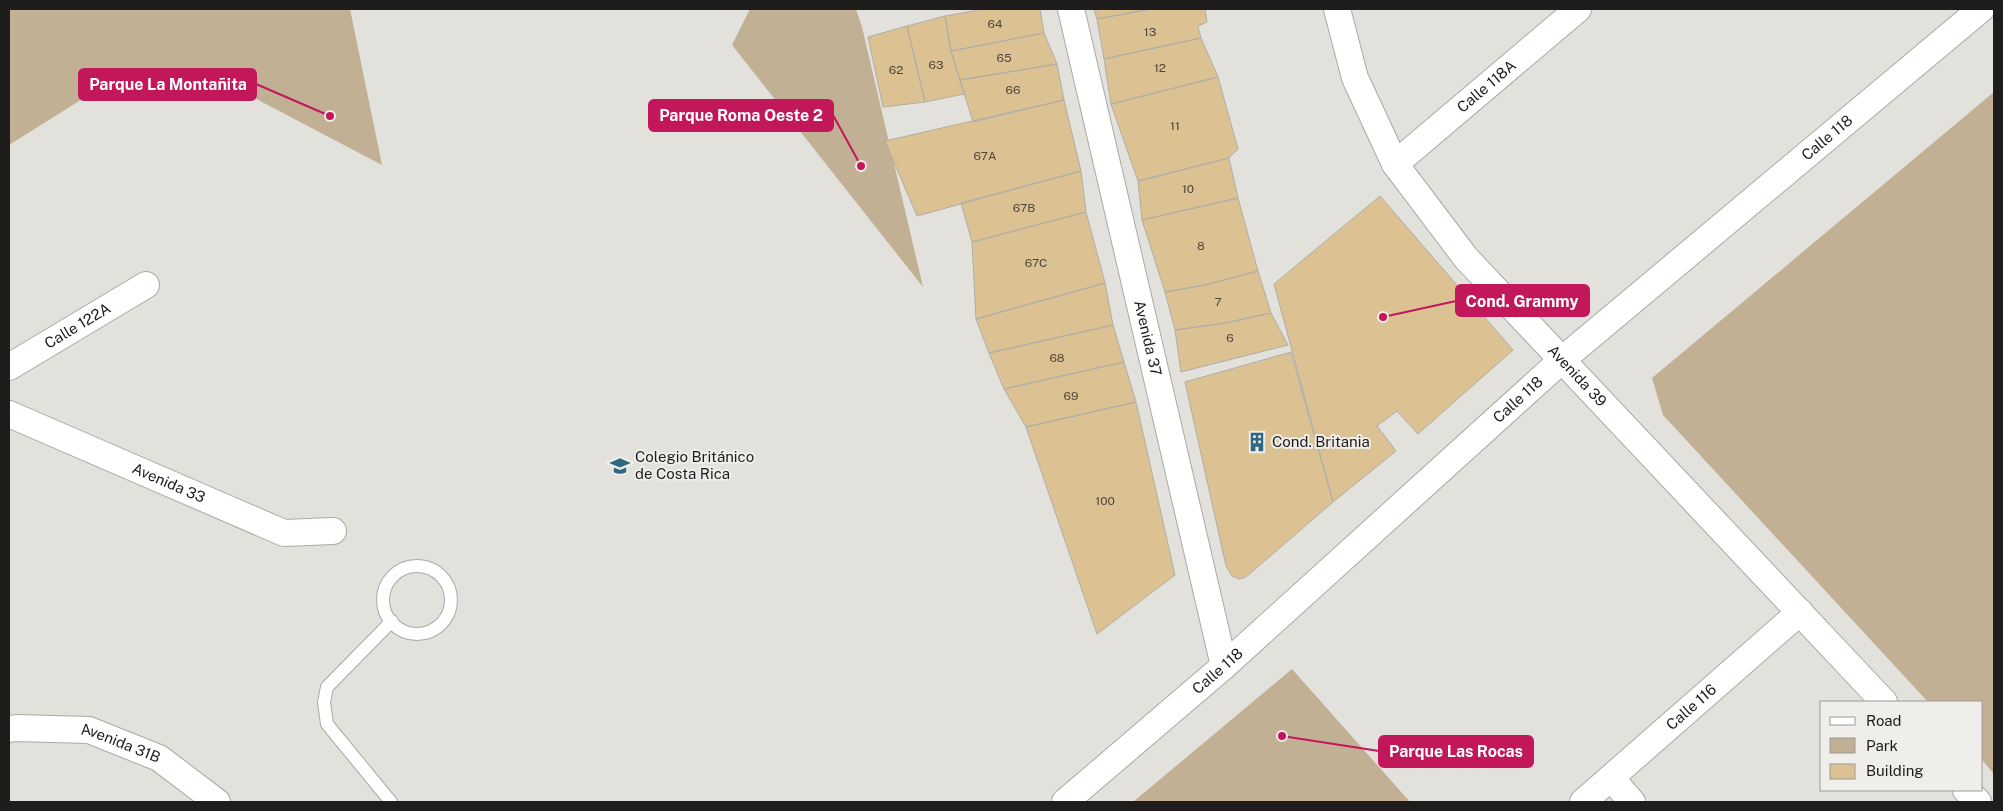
<svg xmlns="http://www.w3.org/2000/svg" width="2003" height="811" viewBox="0 0 2003 811" font-family="'Public Sans',sans-serif">
<style>
.green{fill:#c1b093}
.building{fill:#dcc293;stroke:#afada9}
.lines{fill:none;stroke-linecap:round;stroke-linejoin:round}
.lane-casing{stroke:#aba9a5;stroke-width:14}
.street-casing{stroke:#aba9a5;stroke-width:28}
.lane{stroke:#fff;stroke-width:12}
.street{stroke:#fff;stroke-width:26}
.labels{text-anchor:middle;stroke-width:4;stroke-linejoin:round;paint-order:stroke}
.number-label{font-size:12px;fill:#4e463a}
.street-label{font-size:15px;fill:#1e1d1c;stroke:#f0eeea}
.poi-label{font-size:15px;fill:#1e1d1c;stroke:#f0eeea;text-anchor:start}
.leader{fill:none;stroke:#c2185b;stroke-width:2}
.callout-dot{fill:#c2185b;stroke:#f0eeea;stroke-width:2}
.callout{fill:#c2185b;stroke:#c2185b;stroke-width:2}
.callout-label{font-size:16px;text-anchor:middle;font-weight:bold;fill:#fff}
</style>
<rect width="100%" height="100%" fill="#e3e1dc"/>
<path class="green" d="M 9,9 L 350,9 L 382,165 L 205,72 L 103,86 L 9,145 Z
M 750,9 L 856,9 L 862,27 L 923,287 L 732,45 Z
M 1994,92 L 1994,774 L 1982,760 L 1982,702 L 1928,702 L 1663,415 L 1652,378 Z
M 1292,669 L 1410,802 L 1133,802 Z"/>
<path class="building" d="M 984,9 L 1040,9 L 1044,33 L 951,51 L 945,16 Z
M 1094,9 L 1151,9 L 1097,19 Z
M 1151,9 L 1205,9 L 1207,22 L 1198,26 L 1201,38 L 1104,59 L 1097,19 Z
M 945,16 L 951,51 L 964,94 L 925,102 L 907,26 Z
M 907,26 L 925,102 L 883,107 L 868,37 Z
M 1044,33 L 1057,64 L 960,80 L 951,51 Z
M 1201,38 L 1218,77 L 1111,104 L 1104,59 Z
M 1057,64 L 1064,100 L 973,122 L 960,80 Z
M 1218,77 L 1238,149 L 1229,158 L 1138,181 L 1111,104 Z
M 1064,100 L 1081,171 L 917,216 L 885,141 Z
M 1229,158 L 1238,198 L 1142,220 L 1138,181 Z
M 1081,171 L 1086,212 L 972,242 L 961,203 Z
M 1380,196 L 1513,350 L 1418,434 L 1397,411 L 1377,426 L 1396,451 L 1333,502 L 1274,284 Z
M 1238,198 L 1258,271 L 1205,285 L 1165,292 L 1142,220 Z
M 1086,212 L 1105,283 L 976,319 L 972,242 Z
M 1258,271 L 1271,313 L 1225,323 L 1175,330 L 1165,292 L 1205,285 Z
M 1105,283 L 1113,325 L 989,353 L 976,319 Z
M 1271,313 L 1288,345 L 1181,372 L 1175,330 L 1225,323 Z
M 1113,325 L 1124,362 L 1004,389 L 989,353 Z
M 1291,352 L 1333,502 L 1246,577 L 1239,579 L 1232,576 L 1226,566 L 1185,382 Z
M 1124,362 L 1136,402 L 1026,427 L 1004,389 Z
M 1136,402 L 1175,575 L 1097,634 L 1026,427 Z"/>
<g class="lines">
<defs>
<path id="lane" d="M383 600a34 34 0 1 1 68 0a34 34 0 1 1-68 0Z
M 391,802 L 327,724 L 324,702 L 327,687 L 392,621"/>
<g id="street">
<path id="s1" d="M 1071,9 L 1224,666"/>
<path id="s2" d="M 1337,9 L 1355,78 L 1395,164 L 1466,258 L 1884,702"/>
<path id="s3" d="M 1395,164 L 1578,9"/>
<path id="s4" d="M 9,367 L 146,285"/>
<path id="s5" d="M 9,414 L 284,533 L 333,531"/>
<path id="s6" d="M 9,729 L 16,728 L 89,730 L 159,758 L 217,802"/>
<path d="M 1611,778 L 1632,802"/>
<path d="M 1966,790 L 1978,802"/>
<path id="s7" d="M 1065,802 L 1224,666 L 1563,359 L 1981,9"/>
<path id="s8" d="M 1583,802 L 1800,612"/>
</g>
</defs>
<use href="#lane" class="lane-casing"/>
<use href="#street" class="street-casing"/>
<use href="#lane" class="lane"/>
<use href="#street" class="street"/>
</g>
<defs>
<symbol id="building-bare" viewBox="-9 -9 18 18"><path d="M-4-6H4V6H1V3H-1V6H-4ZM-2.5-4.3h1.7v1.8h-1.7ZM.8-4.3h1.7v1.8H.8ZM-2.5-1h1.7V.8h-1.7ZM.8-1h1.7V.8H.8Z" fill="#306782" stroke="#f0eeea" stroke-width="2.5" paint-order="stroke"/></symbol>
<symbol id="school-bare" viewBox="-9 -9 18 18"><path d="M0-5L7-2L0 1L-7-2ZM-4 1L0 2.5L4 1V4Q0 6-4 4Z" fill="#306782" stroke="#f0eeea" stroke-width="2.5" paint-order="stroke"/></symbol>
</defs>
<g fill-rule="evenodd">
<use href="#building-bare" x="1243" y="428" width="28" height="28"/>
<use href="#school-bare" x="606" y="452" width="28" height="28"/>
</g>
<g class="labels">
<g class="number-label">
<text x="995" y="28">64</text>
<text x="1150" y="36">13</text>
<text x="1004" y="62">65</text>
<text x="936" y="69">63</text>
<text x="1160" y="72">12</text>
<text x="896" y="74">62</text>
<text x="1013" y="94">66</text>
<text x="1175" y="130">11</text>
<text x="985" y="160">67A</text>
<text x="1188" y="193">10</text>
<text x="1024" y="212">67B</text>
<text x="1201" y="250">8</text>
<text x="1036" y="267">67C</text>
<text x="1218" y="306">7</text>
<text x="1230" y="342">6</text>
<text x="1057" y="362">68</text>
<text x="1071" y="400">69</text>
<text x="1105" y="505">100</text>
</g>
<g class="street-label">
<text dy="5" stroke="none"><textPath href="#s3" startOffset="120">Calle 118A</textPath></text>
<text dy="5" stroke="none"><textPath href="#s7" startOffset="1011">Calle 118</textPath></text>
<text dy="5" stroke="none"><textPath href="#s4" startOffset="80">Calle 122A</textPath></text>
<text dy="5" stroke="none"><textPath href="#s1" startOffset="338">Avenida 37</textPath></text>
<text dy="5" stroke="none"><textPath href="#s2" startOffset="446">Avenida 39</textPath></text>
<text dy="5" stroke="none"><textPath href="#s7" startOffset="606">Calle 118</textPath></text>
<text dy="5" stroke="none"><textPath href="#s5" startOffset="174">Avenida 33</textPath></text>
<text dy="5" stroke="none"><textPath href="#s7" startOffset="201">Calle 118</textPath></text>
<text dy="5" stroke="none"><textPath href="#s8" startOffset="144">Calle 116</textPath></text>
<text dy="5" stroke="none"><textPath href="#s6" startOffset="114">Avenida 31B</textPath></text>
</g>
<g class="poi-label">
<text x="1272" y="447">Cond. Britania</text>
<text x="635" y="462">Colegio Británico<tspan x="635" dy="17">de Costa Rica</tspan></text>
</g>
</g>
<path class="leader" d="M330 116L256 84M861 166L833 115M1383 317L1456 301M1282 736L1379 751"/>
<g class="callout-dot">
<circle cx="330" cy="116" r="5"/>
<circle cx="861" cy="166" r="5"/>
<circle cx="1383" cy="317" r="5"/>
<circle cx="1282" cy="736" r="5"/>
</g>
<g class="callout">
<rect x="79" y="69" width="177" height="31" rx="5"/>
<rect x="649" y="100" width="184" height="31" rx="5"/>
<rect x="1456" y="285" width="133" height="31" rx="5"/>
<rect x="1379" y="736" width="154" height="31" rx="5"/>
</g>
<g class="callout-label">
<text x="168" y="90">Parque La Montañita</text>
<text x="741" y="121">Parque Roma Oeste 2</text>
<text x="1522" y="307">Cond. Grammy</text>
<text x="1456" y="757">Parque Las Rocas</text>
</g>
<rect width="2003" height="811" fill="none" stroke="#1e1d1c" stroke-width="20"/>
<rect x="1820" y="701" width="162" height="90" fill="#f0eeea" stroke="#9c9a98"/>
<rect x="1830" y="717" width="25" height="8" fill="#ffffff" stroke="#9c9a98"/>
<text x="1866" y="726" font-size="15" fill="#1e1d1c">Road</text>
<rect x="1830" y="738" width="25" height="15" fill="#c1b093" stroke="#9c9a98"/>
<text x="1866" y="751" font-size="15" fill="#1e1d1c">Park</text>
<rect x="1830" y="764" width="25" height="15" fill="#dcc293" stroke="#9c9a98"/>
<text x="1866" y="776" font-size="15" fill="#1e1d1c">Building</text>
</svg>
